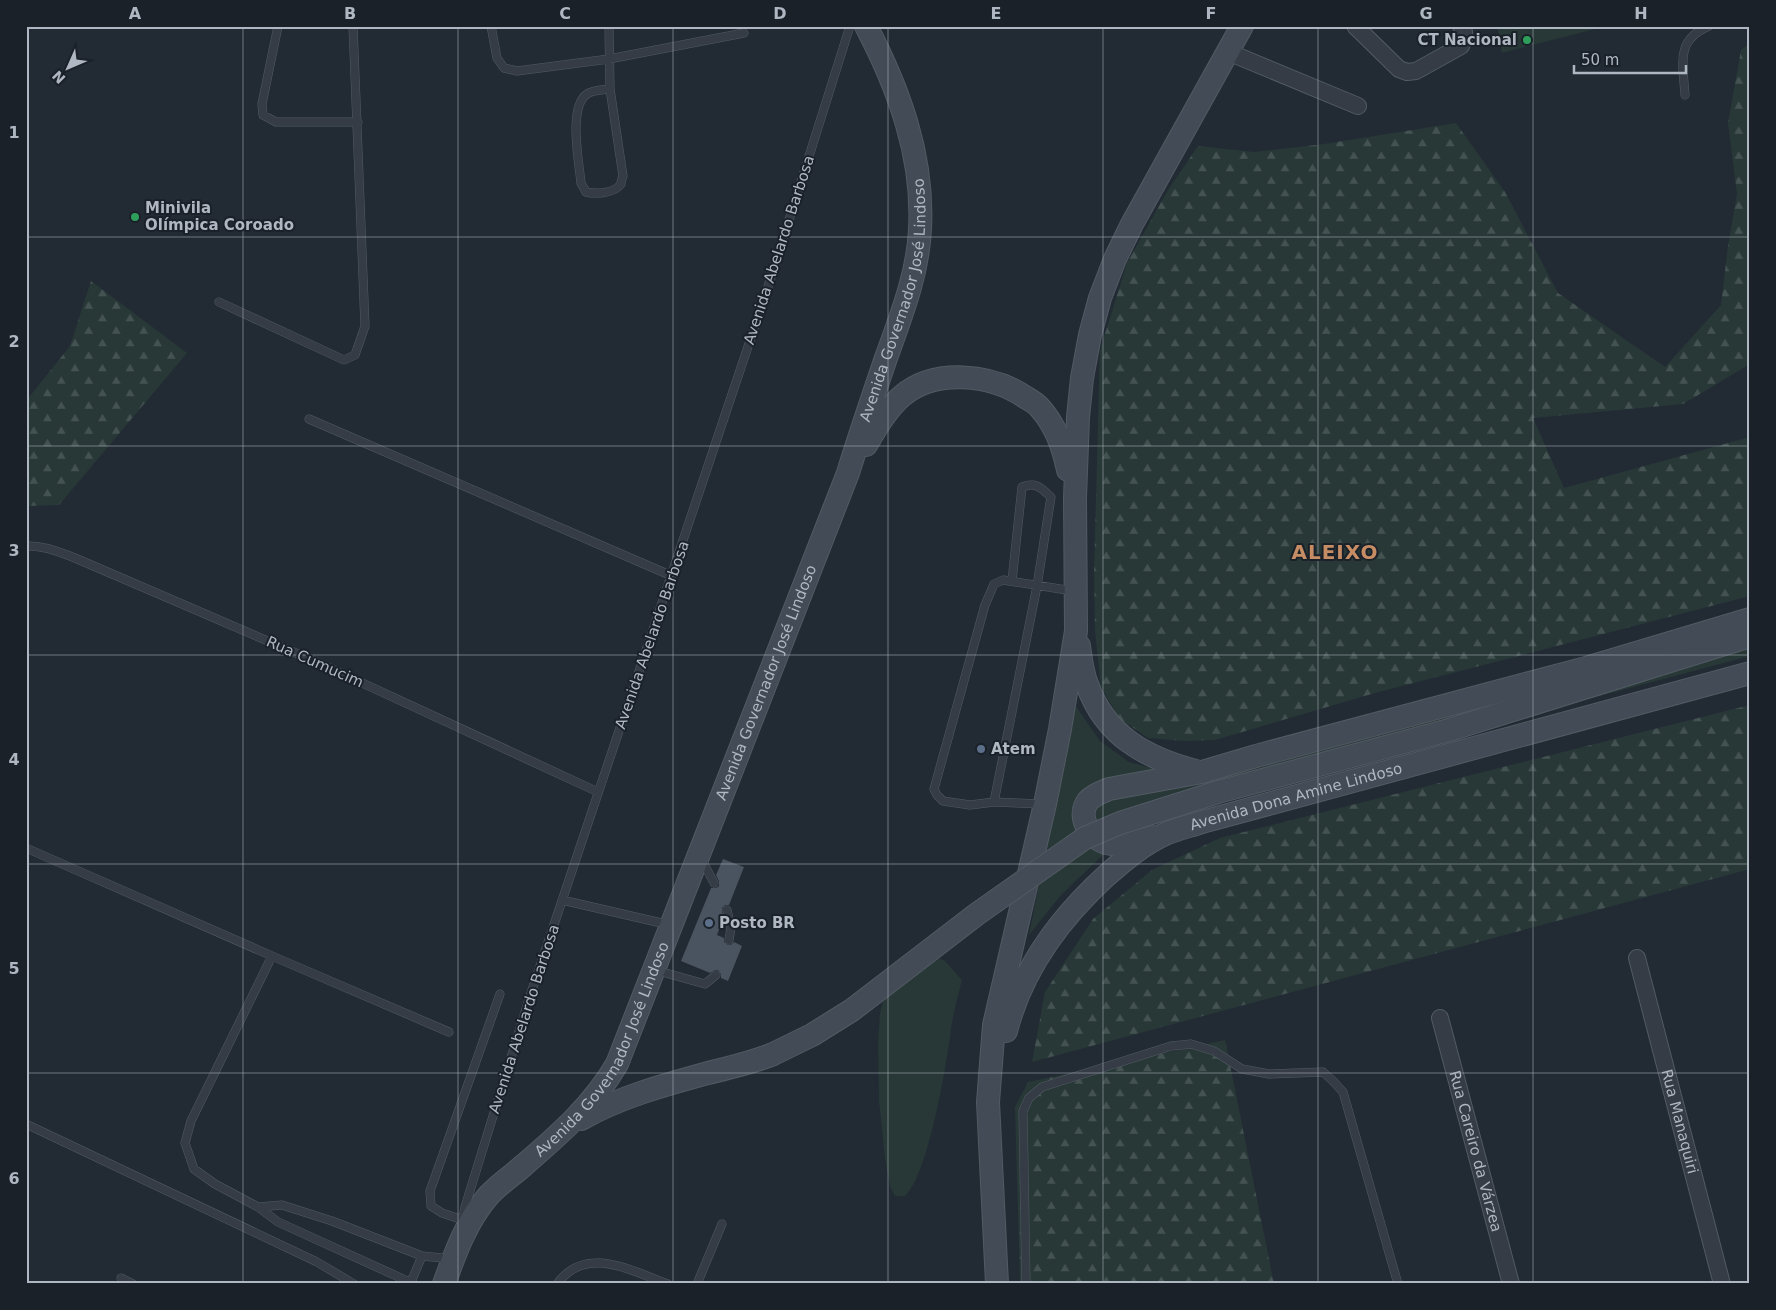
<svg xmlns="http://www.w3.org/2000/svg" width="1776" height="1310" viewBox="0 0 1776 1310" font-family="'DejaVu Sans',sans-serif">
<style>
.grass{fill:#273837}
.forest{fill:url(#forest-firs)}
.building{fill:#4a5460}
.lines{fill:none;stroke-linecap:round;stroke-linejoin:round}
.lane-casing{stroke:#525a63;stroke-width:9}
.street-casing{stroke:#525a63;stroke-width:18}
.secondary-casing{stroke:#525a63;stroke-width:24}
.lane{stroke:#353c45;stroke-width:8}
.street{stroke:#353c45;stroke-width:16}
.secondary{stroke:#434b57;stroke-width:22}
.secondary-bridge-casing{stroke:#525a63;stroke-width:24;stroke-linecap:butt}
.secondary-bridge{stroke:#434b57;stroke-width:22}
.grid{fill:none;stroke:#afb7c2;stroke-width:1;stroke-opacity:0.55}
.leisure-dot{fill:#2e9e5b;stroke:#1a2129;stroke-width:2}
.service-dot{fill:#5c6f8a;stroke:#1a2129;stroke-width:2}
.labels{text-anchor:middle;stroke-width:4;stroke-linejoin:round;paint-order:stroke}
.poi-label{font-size:15px;font-weight:bold;fill:#afb7c2;stroke:#1a2129;text-anchor:start}
.street-label{font-size:15px;fill:#afb7c2;stroke:#1a2129}
.district-label{font-size:20px;font-weight:bold;letter-spacing:1px;fill:#c68d65;stroke:#1a2129}
.neatline{fill:none;stroke:#afb7c2;stroke-width:2}
.grid-label{font-size:16px;text-anchor:middle;font-weight:bold;fill:#afb7c2}
</style>
<defs>
<pattern id="forest-firs" width="22" height="20" patternUnits="userSpaceOnUse" patternTransform="scale(1.25)"><rect width="22" height="20" fill="#273837"/><path d="M5 1l3.5 6h-7zM16 11l3.5 6h-7z" fill="#445352"/></pattern>
</defs>
<rect width="100%" height="100%" fill="#222a34"/>
<path class="grass" d="M 1497,26 L 1607,26 L 1502,53 Z
M 1750,626 L 1750,656 L 1199,803 L 1147,824 L 1102,856 L 1061,895 L 1029,935 L 1075,705 L 1100,741 L 1129,762 L 1174,774 Z
M 915,953 L 944,960 L 962,980 C 958,996 953,1013 951,1029 C 947,1063 928,1176 905,1196 L 895,1196 L 890,1186 L 885,1158 L 879,1101 L 878,1042 L 880,1013 L 887,986 Z"/>
<path class="forest" d="M 1750,43 L 1750,364 L 1683,404 L 1533,418 L 1564,488 L 1750,437 L 1750,596 L 1375,693 L 1215,740 L 1185,741 L 1148,738 L 1119,718 L 1101,687 L 1095,630 L 1094,573 L 1100,350 L 1127,263 L 1168,190 L 1198,146 L 1254,152 L 1324,144 L 1456,123 L 1505,192 L 1558,293 L 1665,367 L 1721,305 L 1728,246 L 1737,194 L 1728,123 L 1741,50 Z
M 91,281 L 187,353 L 59,505 L 26,506 L 26,401 L 70,346 Z
M 1750,705 L 1750,869 L 1032,1062 L 1045,992 L 1093,919 L 1152,870 L 1220,838 Z
M 1225,1040 L 1274,1284 L 1020,1284 L 1015,1107 L 1028,1082 Z"/>
<path class="building" d="M 723,859 L 744,867 L 729,905 L 725,905 L 722,908 L 723,919 L 717,935 L 724,938 L 724,942 L 728,945 L 731,945 L 734,942 L 742,946 L 728,981 L 721,978 L 721,974 L 718,970 L 715,970 L 710,973 L 681,961 L 711,888 L 716,888 L 719,886 L 719,881 L 716,875 Z"/>
<g class="lines">
<defs>
<path id="lane" d="M 278,26 L 262,104 L 263,115 L 276,122 L 358,122
M 491,26 L 497,58 L 504,68 L 517,71 L 609,59 L 744,33
M 609,26 L 610,89 L 623,176 C 622,177 621,183 621,184 C 614,194 595,194 586,192 L 581,183 C 579,162 568,107 587,94 C 593,90 603,90 610,89
M 1685,95 C 1683,64 1675,40 1709,26
M 219,302 L 344,360 L 355,355 L 365,326 L 353,26
M 309,419 L 672,576
M 26,546 C 43,545 59,552 75,558 L 319,663 L 598,792
M 994,802 L 1037,586 L 1051,497 C 1040,487 1036,482 1022,487 L 1012,581
M 1043,804 L 994,802 L 970,805 L 943,801 L 937,795 L 934,789 L 985,605 L 994,584 L 1003,580 L 1073,591
M 26,848 L 272,956 L 449,1032
M 702,860 L 714,883
M 562,900 L 670,925
M 727,910 L 731,928 L 729,940
M 272,956 L 191,1121 L 185,1143 L 194,1169 L 215,1184 L 258,1207 L 278,1222 L 414,1284
M 655,970 L 705,984 L 716,975
M 26,1124 L 317,1262 L 354,1284
M 258,1207 L 282,1205 L 332,1221 L 422,1256 L 452,1259
M 463,1218 L 465,1207 L 529,999 L 766,293 L 850,26
M 463,1220 L 442,1213 L 431,1206 L 430,1191 L 500,994
M 121,1278 L 133,1284
M 411,1282 L 422,1256
M 557,1284 C 586,1244 631,1271 668,1284
M 697,1284 L 722,1224
M 1026,1284 L 1023,1111 L 1029,1098 L 1042,1087 L 1171,1046 L 1191,1044 L 1214,1051 L 1242,1069 L 1269,1074 L 1323,1072 L 1333,1081 L 1343,1092 L 1398,1284"/>
<g id="street">
<path d="M 1355,26 L 1399,69 L 1407,72 L 1416,71 L 1461,46 C 1464,40 1466,32 1461,26"/>
<path d="M 1228,52 L 1358,106"/>
<path id="s1" d="M 1637,958 L 1722,1284"/>
<path id="s2" d="M 1440,1018 L 1511,1284"/>
</g>
<g id="secondary">
<path d="M 866,445 C 876,428 887,409 902,396 C 935,368 991,374 1025,397 C 1030,400 1036,403 1040,408 C 1056,426 1063,447 1068,470"/>
<path d="M 1079,646 C 1081,659 1082,672 1087,684 C 1105,736 1146,758 1196,771"/>
<path d="M 1218,792 L 1449,730 L 1750,636"/>
<path d="M 1151,837 C 1139,839 1124,844 1112,844 C 1093,843 1075,818 1088,801 C 1093,795 1102,792 1109,789 L 1202,772 L 1256,756 L 1586,668 L 1750,619"/>
<path id="s3" d="M 1006,1031 C 1022,969 1060,918 1106,876 C 1124,860 1143,844 1165,834 C 1177,829 1190,826 1202,822 L 1750,673"/>
<path d="M 581,1119 C 620,1097 664,1085 708,1073 C 729,1068 750,1063 771,1055"/>
<path id="s4" d="M 444,1284 C 455,1253 467,1220 489,1195 C 499,1184 513,1175 524,1165 C 560,1134 593,1105 617,1064 L 848,473 C 860,434 873,396 886,358 C 901,316 918,274 920,229 C 924,157 899,89 866,26"/>
<path d="M 997,1284 L 988,1102 L 994,1025 L 1045,804 L 1060,729 L 1076,631 L 1075,498 L 1078,417 L 1082,378 L 1090,335 L 1100,298 L 1115,259 L 1132,224 L 1242,26"/>
</g>
</defs>
<use href="#lane" class="lane-casing"/>
<use href="#street" class="street-casing"/>
<use href="#secondary" class="secondary-casing"/>
<use href="#lane" class="lane"/>
<use href="#street" class="street"/>
<use href="#secondary" class="secondary"/>
<defs>
<path id="secondary-bridge" d="M 771,1055 L 812,1035 L 852,1010 L 977,914 L 1085,838 L 1120,823 L 1218,792"/>
</defs>
<use href="#secondary-bridge" class="secondary-bridge-casing"/>
<use href="#secondary-bridge" class="secondary-bridge"/>
</g>
<path class="grid" d="M 243,26 L 243,1284M 458,26 L 458,1284M 673,26 L 673,1284M 888,26 L 888,1284M 1103,26 L 1103,1284M 1318,26 L 1318,1284M 1533,26 L 1533,1284M 26,237 L 1750,237M 26,446 L 1750,446M 26,655 L 1750,655M 26,864 L 1750,864M 26,1073 L 1750,1073"/>
<g class="leisure-dot">
<circle cx="1527" cy="40" r="5"/>
<circle cx="135" cy="217" r="5"/>
</g>
<g class="service-dot">
<circle cx="981" cy="749" r="5"/>
<circle cx="709" cy="923" r="5"/>
</g>
<g class="labels">
<g class="poi-label">
<text x="1517" y="45" text-anchor="end">CT Nacional</text>
<text x="145" y="213">Minivila<tspan x="145" dy="17">Olímpica Coroado</tspan></text>
<text x="991" y="754">Atem</text>
<text x="719" y="928">Posto BR</text>
</g>
<g class="street-label">
<text transform="translate(779 250) rotate(-72)" y="5">Avenida Abelardo Barbosa</text>
<text dy="5" stroke="none"><textPath href="#s4" startOffset="1099">Avenida Governador José Lindoso</textPath></text>
<text transform="translate(652 635) rotate(-71)" y="5">Avenida Abelardo Barbosa</text>
<text transform="translate(315 662) rotate(24)" y="5">Rua Cumucim</text>
<text dy="5" stroke="none"><textPath href="#s4" startOffset="694">Avenida Governador José Lindoso</textPath></text>
<text dy="5" stroke="none"><textPath href="#s3" startOffset="396">Avenida Dona Amine Lindoso</textPath></text>
<text transform="translate(524 1019) rotate(-72)" y="5">Avenida Abelardo Barbosa</text>
<text dy="5" stroke="none"><textPath href="#s4" startOffset="289">Avenida Governador José Lindoso</textPath></text>
<text dy="5" stroke="none"><textPath href="#s1" startOffset="169">Rua Manaquiri</textPath></text>
<text dy="5" stroke="none"><textPath href="#s2" startOffset="138">Rua Careiro da Várzea</textPath></text>
</g>
<g class="district-label">
<text x="1335" y="559">ALEIXO</text>
</g>
</g>
<rect width="1776" height="1310" fill="none" stroke="#1a2129" stroke-width="55"/>
<g transform="translate(68 68) rotate(225)" stroke="#1a2129" stroke-width="4" paint-order="stroke">
<path d="M0-4L9 19L0 12L-9 19Z" fill="#afb7c2"/>
<text y="-8" font-size="14" font-weight="bold" text-anchor="middle" fill="#afb7c2">N</text>
</g>
<path d="M1574 65v8h112v-8" fill="none" stroke="#afb7c2" stroke-width="2.5"/>
<text x="1581" y="65" font-size="15" fill="#afb7c2" stroke="#1a2129" stroke-width="4" paint-order="stroke">50 m</text>
<rect x="28" y="28" width="1720" height="1254" class="neatline"/>
<g class="grid-label">
<text x="135" y="19">A</text>
<text x="350" y="19">B</text>
<text x="565" y="19">C</text>
<text x="780" y="19">D</text>
<text x="996" y="19">E</text>
<text x="1211" y="19">F</text>
<text x="1426" y="19">G</text>
<text x="1641" y="19">H</text>
<text x="14" y="138">1</text>
<text x="14" y="347">2</text>
<text x="14" y="556">3</text>
<text x="14" y="765">4</text>
<text x="14" y="974">5</text>
<text x="14" y="1184">6</text>
</g>
</svg>
